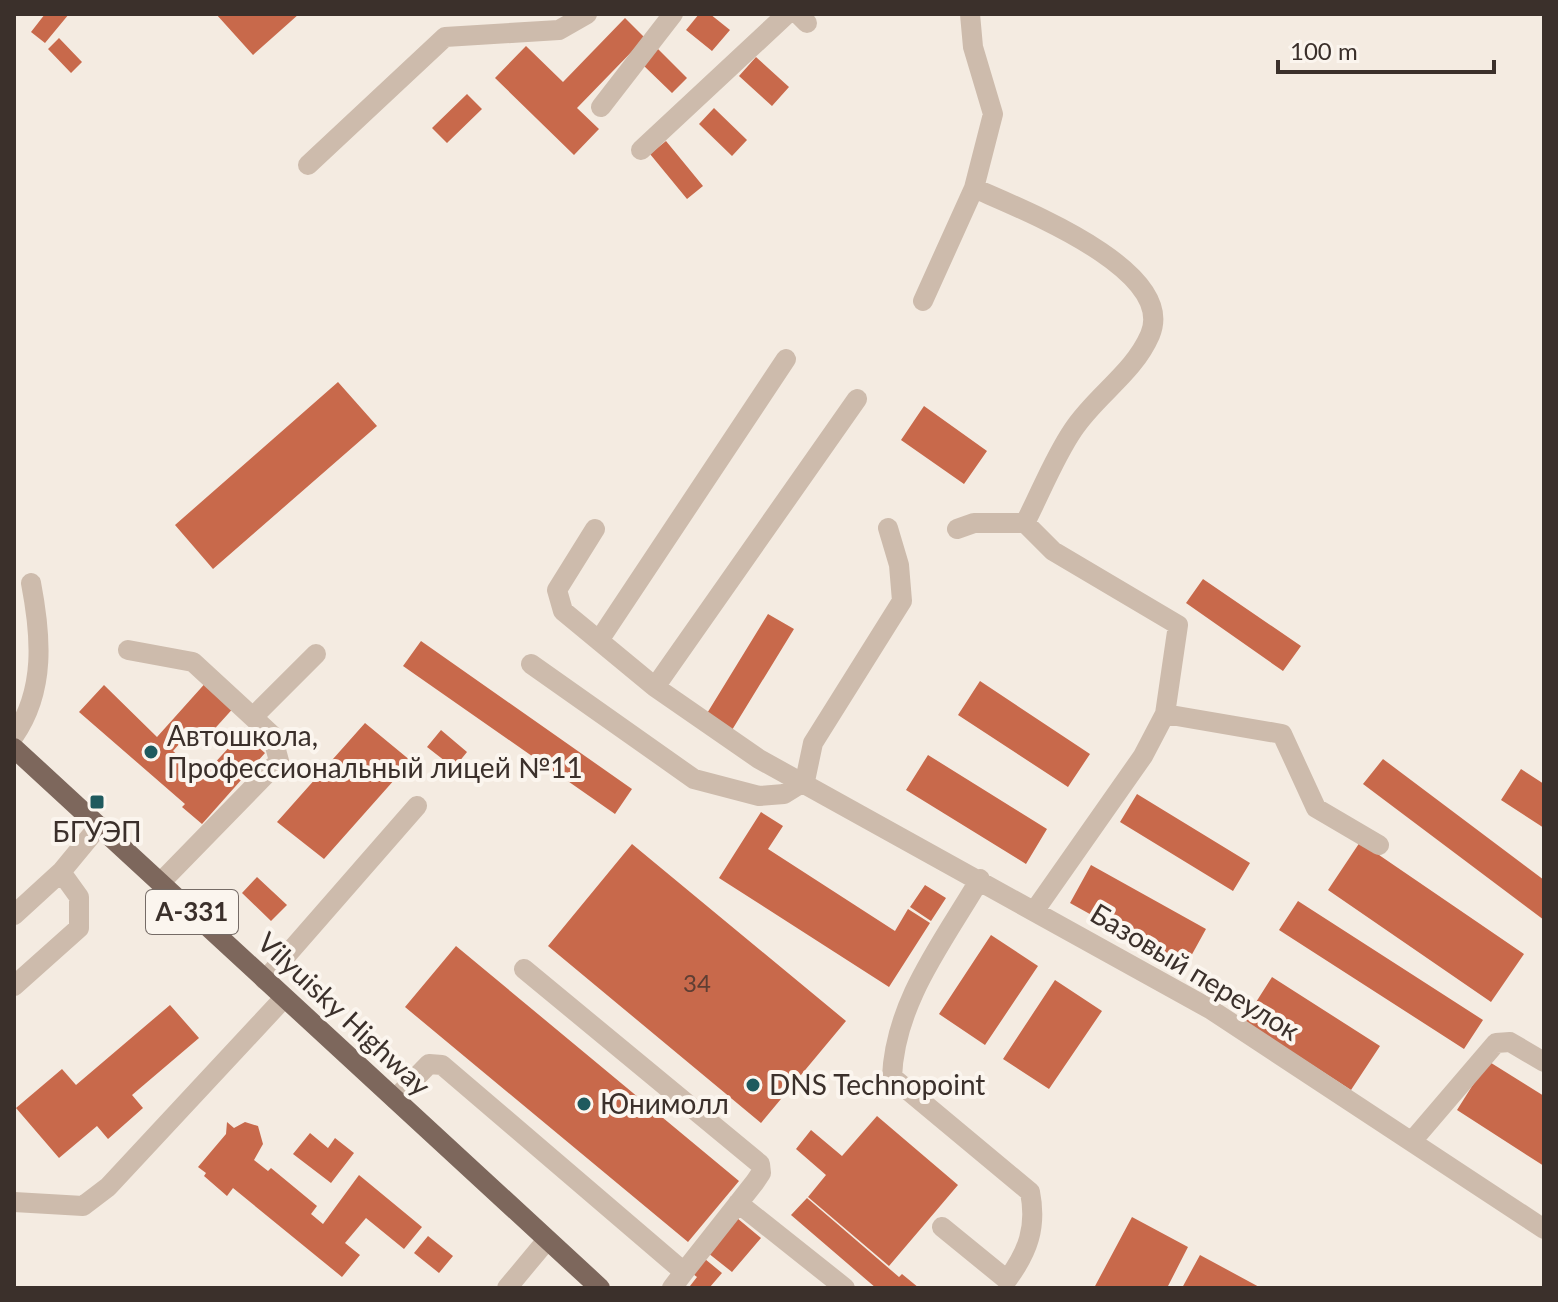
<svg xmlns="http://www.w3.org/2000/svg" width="1558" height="1302" viewBox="0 0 1558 1302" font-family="Lato,sans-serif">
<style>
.building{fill:#c8694b}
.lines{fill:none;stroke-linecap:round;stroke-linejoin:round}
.minor{stroke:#cdbbac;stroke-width:20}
.major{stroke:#7d675c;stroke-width:20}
.poi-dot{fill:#1f5a5e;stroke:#fbf5ee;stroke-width:3}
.labels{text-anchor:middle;stroke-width:8;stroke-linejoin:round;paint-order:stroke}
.number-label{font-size:24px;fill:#5e3e33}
.shield{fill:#fbf5ee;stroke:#756b66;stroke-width:2}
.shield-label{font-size:26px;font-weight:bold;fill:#3b302b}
.poi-label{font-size:28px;fill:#3b302b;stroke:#fbf5ee;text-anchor:start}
.street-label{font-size:28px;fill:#3b302b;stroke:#fbf5ee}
</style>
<rect width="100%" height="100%" fill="#f4ebe1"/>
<path class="building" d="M 45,14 L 69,14 L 45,43 L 31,32 Z
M 216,14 L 299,14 L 253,55 Z
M 699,14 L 710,14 L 730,30 L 712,51 L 686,30 Z
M 625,18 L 645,38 L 577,108 L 599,129 L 574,155 L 495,78 L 526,46 L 563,82 Z
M 59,38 L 82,62 L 71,73 L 48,49 Z
M 658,49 L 687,78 L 672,93 L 643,65 Z
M 756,57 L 789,87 L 772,106 L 739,76 Z
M 467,94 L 482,109 L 447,143 L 432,128 Z
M 714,108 L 747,140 L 732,156 L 699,124 Z
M 666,141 L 703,186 L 687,199 L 650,154 Z
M 338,382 L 377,426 L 213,569 L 175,525 Z
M 924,406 L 987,451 L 964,484 L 901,440 Z
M 1203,579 L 1301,646 L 1283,671 L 1186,603 Z
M 768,614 L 794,629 L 732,730 L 706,715 Z
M 421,641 L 632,789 L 615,814 L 403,666 Z
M 209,679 L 237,704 L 200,745 L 188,734 L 173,751 L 202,777 L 242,733 L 265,753 L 202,824 L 182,807 L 185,804 L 79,712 L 104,685 L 157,737 Z
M 980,681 L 1090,754 L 1068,787 L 958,715 Z
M 365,723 L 411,761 L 324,859 L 277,822 Z
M 441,730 L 467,752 L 454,768 L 427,747 Z
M 928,755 L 1047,829 L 1026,864 L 906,790 Z
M 1383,759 L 1544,880 L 1544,920 L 1363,784 Z
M 1521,769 L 1544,784 L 1544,828 L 1501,800 Z
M 1137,794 L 1250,863 L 1233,891 L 1120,822 Z
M 761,812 L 783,826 L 768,849 L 895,931 L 908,909 L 930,923 L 889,987 L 719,878 Z
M 1360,842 L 1524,954 L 1491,1002 L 1328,890 Z
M 632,844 L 846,1021 L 761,1123 L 548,946 Z
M 1091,865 L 1206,929 L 1185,967 L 1070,903 Z
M 257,877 L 287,905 L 271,921 L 242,893 Z
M 925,885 L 946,898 L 931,921 L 910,907 Z
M 1298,901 L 1483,1020 L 1464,1049 L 1279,930 Z
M 991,935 L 1038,966 L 985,1045 L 939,1014 Z
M 456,946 L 739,1181 L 688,1242 L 405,1007 Z
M 1272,977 L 1380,1046 L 1351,1090 L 1244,1021 Z
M 1055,980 L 1102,1011 L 1049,1089 L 1003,1059 Z
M 170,1005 L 199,1038 L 132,1095 L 143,1108 L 108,1139 L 97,1126 L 59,1158 L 16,1108 L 62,1069 L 76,1085 Z
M 1488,1061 L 1544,1096 L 1544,1166 L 1457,1110 Z
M 877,1116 L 958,1185 L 889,1266 L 808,1197 L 826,1175 L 796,1149 L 811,1130 L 842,1156 Z
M 227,1122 L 234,1128 L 245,1122 L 258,1126 L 263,1144 L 254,1160 L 268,1171 L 271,1168 L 317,1206 L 311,1214 L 323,1224 L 359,1175 L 422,1227 L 404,1249 L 366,1218 L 345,1243 L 360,1255 L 342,1277 L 233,1188 L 227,1196 L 204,1176 L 206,1173 L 198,1167 L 226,1134 Z
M 310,1133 L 328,1148 L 335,1138 L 354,1153 L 331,1183 L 293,1154 Z
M 807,1198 L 899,1277 L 902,1274 L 919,1288 L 876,1288 L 791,1215 Z
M 1132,1217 L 1188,1247 L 1167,1288 L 1094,1288 Z
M 737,1218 L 761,1238 L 732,1272 L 708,1253 Z
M 428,1236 L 453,1256 L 439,1273 L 414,1253 Z
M 1200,1255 L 1261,1288 L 1182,1288 Z
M 705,1259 L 722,1273 L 710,1287 L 692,1288 L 690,1286 L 697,1277 L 693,1274 Z"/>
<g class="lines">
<path class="minor" d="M 798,14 L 807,23
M 601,107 L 673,14
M 641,150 L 787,14
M 308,165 L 445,37 L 559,30 L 587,14
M 974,188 C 1018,208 1178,269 1150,335 C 1133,374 1096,395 1073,430 C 1054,458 1041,492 1025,523
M 923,301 L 974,188 L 993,114 L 973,47 L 970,14
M 595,529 L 557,590 L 563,611 L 655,687 L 759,759 L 1210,1009 L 1544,1229
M 957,529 L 974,523 L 1025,523 L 1053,551 L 1178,625 L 1165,714 L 1282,734 L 1316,808 L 1379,845
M 600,639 L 786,359
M 128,650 L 193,662 L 272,735 L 279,761 L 160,883
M 531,664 L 694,779 L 759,796 L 784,794 L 805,781 L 813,743 L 902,601 L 899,565 L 888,528
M 655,687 L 857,399
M 253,717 L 316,654
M 14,736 C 46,690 41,635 31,583
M 1035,910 L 1143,756 L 1165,714
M 14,915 L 61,872
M 524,969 L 760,1164 L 761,1173 L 755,1182 L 684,1272
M 265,980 L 417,806
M 14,986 L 79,928 L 79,897 L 61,872 L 99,826
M 395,1099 L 429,1064 L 442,1065 L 684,1272 L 672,1288
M 1413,1140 L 1496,1043 L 1510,1042 L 1544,1062
M 14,1202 L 83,1206 L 108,1187 L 284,998
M 738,1203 L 845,1288
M 942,1227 L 1007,1280 C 1028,1252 1037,1227 1030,1192 L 892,1077 C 895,1002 943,942 980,879
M 507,1288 L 547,1240"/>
<path class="major" d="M 14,748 L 600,1288"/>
</g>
<g class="poi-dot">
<circle cx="151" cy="752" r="8"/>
<rect x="89" y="794" width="16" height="16" rx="4"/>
<circle cx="753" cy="1085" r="8"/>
<circle cx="584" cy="1104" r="8"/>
</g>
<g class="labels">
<g class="number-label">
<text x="697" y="992">34</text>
</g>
<rect class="shield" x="146" y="890" width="92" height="44" rx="6"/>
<g class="shield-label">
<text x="192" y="921">А-331</text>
</g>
<g class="poi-label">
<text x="167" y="746">Автошкола,<tspan x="167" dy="32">Профессиональный лицей №11</tspan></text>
<text x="97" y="842" text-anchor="middle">БГУЭП</text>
<text x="769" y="1095">DNS Technopoint</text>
<text x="600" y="1114">Юнимолл</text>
</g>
<g class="street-label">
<text transform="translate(1195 972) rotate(31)" y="10">Базовый переулок</text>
<text transform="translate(344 1014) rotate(43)" y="10">Vilyuisky Highway</text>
</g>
</g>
<rect width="1558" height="1302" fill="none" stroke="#3b302b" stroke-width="32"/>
<path d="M1278 60v12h216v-12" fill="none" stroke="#3b302b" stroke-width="4"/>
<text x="1290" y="60" font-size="24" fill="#3b302b" stroke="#fbf5ee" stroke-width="6" paint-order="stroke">100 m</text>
</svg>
